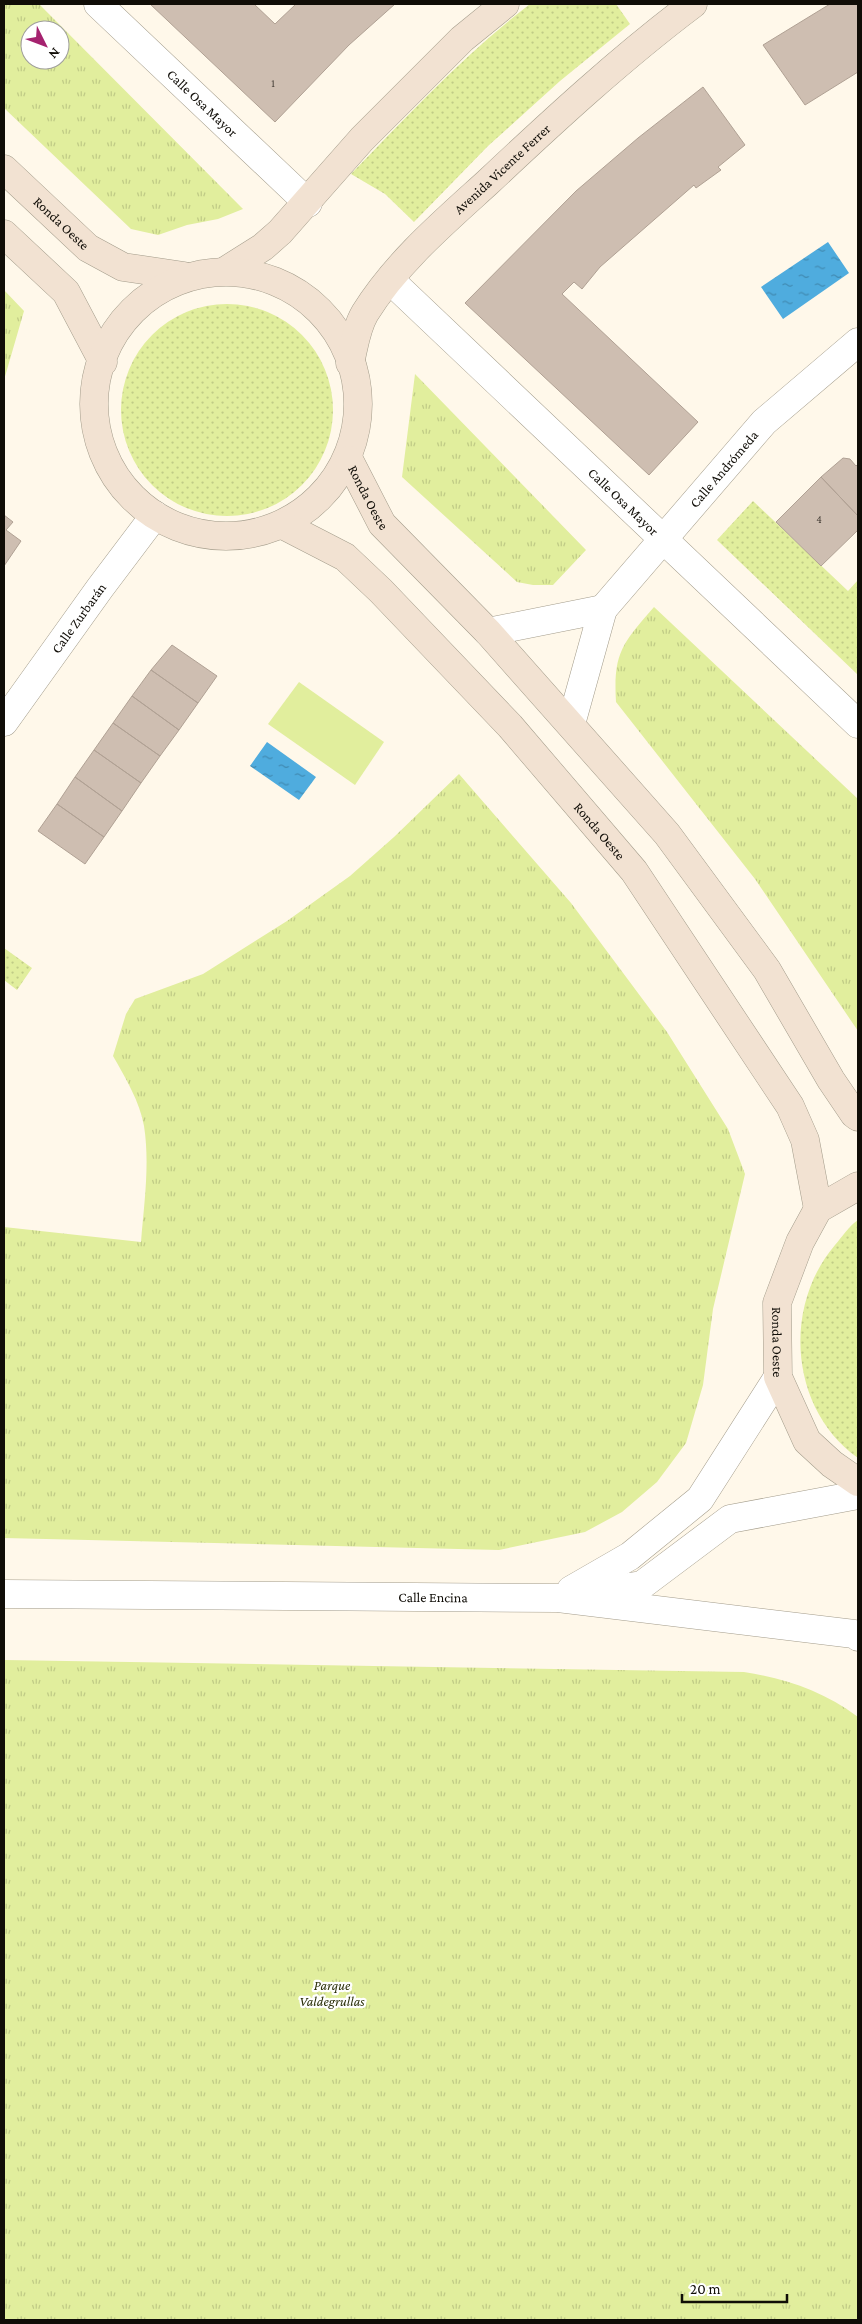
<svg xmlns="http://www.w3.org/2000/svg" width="862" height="2324" viewBox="0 0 862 2324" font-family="'Crimson Pro',serif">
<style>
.grass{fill:url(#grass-dots)}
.park{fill:url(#park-tufts);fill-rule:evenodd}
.pitch{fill:#e1ee9d}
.water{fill:url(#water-ripples)}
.building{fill:#cebeb1;stroke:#b0a194}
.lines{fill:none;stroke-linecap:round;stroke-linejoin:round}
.minor-casing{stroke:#a39c8b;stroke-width:29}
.secondary-casing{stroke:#a39c8b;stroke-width:29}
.minor{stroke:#fff;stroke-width:28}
.secondary{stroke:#f2e2d2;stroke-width:28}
.labels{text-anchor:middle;stroke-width:4.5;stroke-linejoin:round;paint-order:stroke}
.number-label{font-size:11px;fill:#403932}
.street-label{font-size:14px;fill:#100d07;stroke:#fff}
.park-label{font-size:14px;font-style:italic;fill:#2b2f09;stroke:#fff}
</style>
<defs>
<pattern id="grass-dots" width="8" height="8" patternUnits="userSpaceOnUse" patternTransform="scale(1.25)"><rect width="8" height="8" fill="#e1ee9d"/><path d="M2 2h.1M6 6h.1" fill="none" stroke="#c0cb86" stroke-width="1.8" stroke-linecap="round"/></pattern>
<pattern id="park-tufts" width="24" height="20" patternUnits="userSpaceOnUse" patternTransform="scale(1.25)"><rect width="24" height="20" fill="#e1ee9d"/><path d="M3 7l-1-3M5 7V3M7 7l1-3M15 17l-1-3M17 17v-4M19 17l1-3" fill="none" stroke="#c0cb86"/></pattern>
<pattern id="water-ripples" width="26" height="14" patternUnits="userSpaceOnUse" patternTransform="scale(1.25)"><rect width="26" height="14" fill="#4facde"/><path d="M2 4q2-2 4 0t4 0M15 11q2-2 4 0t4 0" fill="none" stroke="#408ab2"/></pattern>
</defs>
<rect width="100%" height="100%" fill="#fff8ea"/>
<path class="grass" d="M 530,4 L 616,4 L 630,24 L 560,81 L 488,146 L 414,222 L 385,194 L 351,174 C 408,115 465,54 530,4 Z
M121 410a106 106 0 1 1 212 0a106 106 0 1 1-212 0Z
M 753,501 L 848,591 L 858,580 L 858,675 L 717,540 Z
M 4,948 L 32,968 L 17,990 L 4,980 Z
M 858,1220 L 858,1458 C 790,1410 782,1307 835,1245 C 842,1237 849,1226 858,1220 Z"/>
<path class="park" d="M 4,4 L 39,4 L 243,209 L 218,219 L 187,225 L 158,235 L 131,229 L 4,108 ZM 30,30 L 60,30 L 60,60 L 30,60 Z
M 4,290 L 24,311 L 4,380 Z
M 415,374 L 586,550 L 553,585 L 533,585 L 517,582 L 402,477 Z
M 654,607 L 858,799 L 858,1031 L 755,879 L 616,702 C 613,652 623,643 654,607 Z
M 459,774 L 571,903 L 667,1032 L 728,1129 L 745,1174 L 713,1309 L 703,1385 L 686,1443 L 657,1482 L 622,1512 L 585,1532 L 499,1550 L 4,1538 L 4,1227 L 141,1242 C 144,1204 150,1164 144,1126 C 140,1102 125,1077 113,1056 L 126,1014 L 135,999 L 203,974 L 287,921 L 350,876 L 394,837 Z
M 4,1660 L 744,1672 C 787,1679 823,1691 858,1717 L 858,2320 L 4,2320 Z"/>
<path class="pitch" d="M 299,682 L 384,742 L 355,785 L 268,724 Z"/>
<path class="water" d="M 828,242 L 849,273 L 783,319 L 761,287 Z
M 267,742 L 316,777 L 299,800 L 250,766 Z"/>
<path class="building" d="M 150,4 L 254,4 L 275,24 L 296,4 L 395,4 L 349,45 L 275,122 Z
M 830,4 L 858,4 L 858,72 L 805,105 L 763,45 Z
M 703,87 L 745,145 L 718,167 L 721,170 L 696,188 L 694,185 L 600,267 L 582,289 L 574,282 L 562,294 L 698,422 L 649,475 L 465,303 L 576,191 L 638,138 Z
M 843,458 L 850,459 L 856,466 L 858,464 L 858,516 L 821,477 Z
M 821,477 L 858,516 L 858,530 L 821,566 L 776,522 Z
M 4,515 L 13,522 L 6,530 L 21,541 L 4,566 Z
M 172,645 L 217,676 L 198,703 L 151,670 Z
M 151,670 L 198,703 L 179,730 L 132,696 Z
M 132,696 L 179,730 L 160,756 L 113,723 Z
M 113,723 L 160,756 L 141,783 L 94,750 Z
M 94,750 L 141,783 L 122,811 L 75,777 Z
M 75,777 L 122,811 L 104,837 L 57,804 Z
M 57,804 L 104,837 L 85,864 L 38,831 Z"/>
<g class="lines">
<defs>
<g id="minor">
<path id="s1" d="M 98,4 L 308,203"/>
<path id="s2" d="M 390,280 L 858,724"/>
<path id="s3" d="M 603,609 L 764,422 L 858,342"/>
<path d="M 488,632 L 603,609 L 571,724"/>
<path id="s4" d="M 4,722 L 100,588 L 155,515"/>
<path d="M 571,1590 L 630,1556 L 700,1499 L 778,1377"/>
<path d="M 591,1593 L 642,1585 L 730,1519 L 858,1495"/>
<path id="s5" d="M 4,1594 L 558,1598 L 854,1634 L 858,1637"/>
</g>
<g id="secondary">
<path id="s6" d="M 4,169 L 88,248 L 123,267 L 184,276"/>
<path d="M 4,234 L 66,292 L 103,362"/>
<path d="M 225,271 L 263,247 L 280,232 L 362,139 L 462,39 L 505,4"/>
<circle cx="226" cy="404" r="132"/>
<path id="s7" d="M 350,363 C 354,347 356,328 365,313 C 396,263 444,222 487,183 C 553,121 620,59 693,4"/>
<path id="s8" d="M 349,460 L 382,524 L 488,632 L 667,834 L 767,970 L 831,1080 L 854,1114 L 858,1117"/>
<path id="s9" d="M 283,525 L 345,557 L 381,591 L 510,726 L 634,871 L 790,1106 L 805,1140 L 818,1209"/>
<path id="s10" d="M 858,1186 L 818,1209 L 800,1242 L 777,1303 L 778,1377 L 807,1441 L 832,1464 L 858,1482"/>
</g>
</defs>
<use href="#minor" class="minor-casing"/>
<use href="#secondary" class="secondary-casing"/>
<use href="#minor" class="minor"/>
<use href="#secondary" class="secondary"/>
</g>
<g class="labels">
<g class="number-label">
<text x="273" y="87">1</text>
<text x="819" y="523">4</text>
</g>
<g class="street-label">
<text dy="5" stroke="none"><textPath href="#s1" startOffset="144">Calle Osa Mayor</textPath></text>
<text dy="5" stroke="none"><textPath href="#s7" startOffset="252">Avenida Vicente Ferrer</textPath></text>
<text dy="5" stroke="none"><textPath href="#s6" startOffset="79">Ronda Oeste</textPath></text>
<text dy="5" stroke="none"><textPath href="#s3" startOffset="185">Calle Andrómeda</textPath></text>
<text dy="5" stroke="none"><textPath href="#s8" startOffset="42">Ronda Oeste</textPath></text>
<text dy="5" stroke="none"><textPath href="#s2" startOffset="322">Calle Osa Mayor</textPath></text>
<text dy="5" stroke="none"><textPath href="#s4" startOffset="128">Calle Zurbarán</textPath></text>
<text dy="5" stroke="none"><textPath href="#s9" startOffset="444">Ronda Oeste</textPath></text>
<text dy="5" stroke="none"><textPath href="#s10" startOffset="188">Ronda Oeste</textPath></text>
<text dy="5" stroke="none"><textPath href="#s5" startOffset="429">Calle Encina</textPath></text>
</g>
<g class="park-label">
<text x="332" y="1990">Parque<tspan x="332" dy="16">Valdegrullas</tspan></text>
</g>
</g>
<rect width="862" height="2324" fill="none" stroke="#100d07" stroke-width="10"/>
<g transform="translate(45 45) rotate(132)"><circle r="24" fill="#ffffff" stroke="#9f9e9c"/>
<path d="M0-4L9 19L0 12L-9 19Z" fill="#a5226f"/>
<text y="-8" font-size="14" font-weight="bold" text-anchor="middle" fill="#100d07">N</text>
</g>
<path d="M682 2294v8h105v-8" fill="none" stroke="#100d07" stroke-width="2.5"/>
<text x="690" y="2294" font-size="15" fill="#100d07" stroke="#ffffff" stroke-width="4" paint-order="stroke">20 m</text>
</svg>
